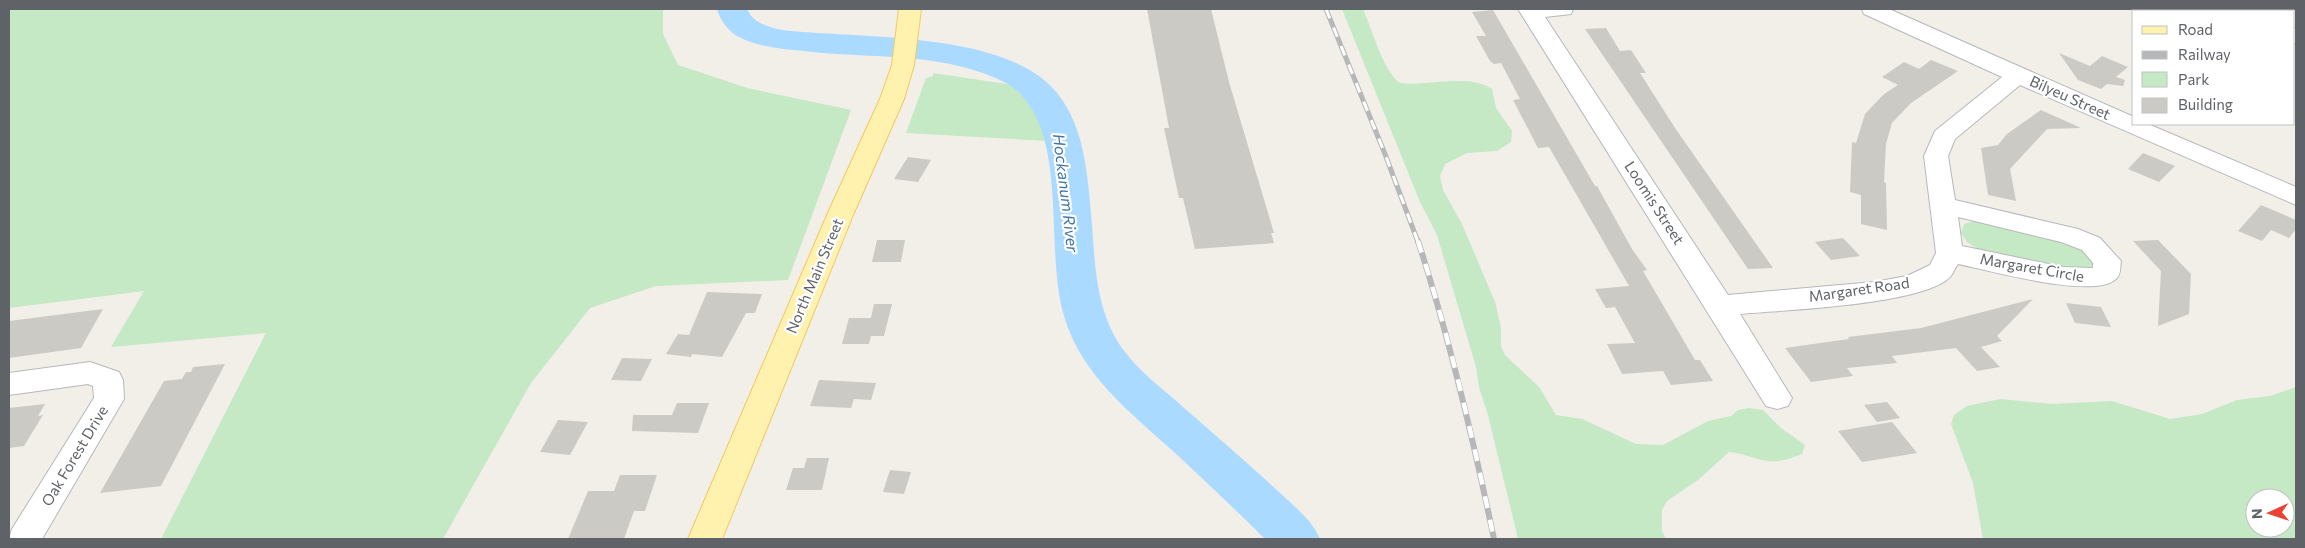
<svg xmlns="http://www.w3.org/2000/svg" width="2305" height="548" viewBox="0 0 2305 548" font-family="Commissioner,sans-serif">
<style>
.green{fill:#c5e8c5;fill-rule:evenodd}
.lines{fill:none;stroke-linecap:round;stroke-linejoin:round}
.river{fill:#aadaff;fill-rule:evenodd}
.building{fill:#cccac5}
.minor-casing{stroke:#b5b8bc;stroke-width:2}
.major-casing{stroke:#f2c960;stroke-width:2}
.minor{fill:#fff;fill-rule:evenodd}
.major{fill:#fff2af;fill-rule:evenodd}
.rail-far1-casing{stroke:#b6b7b8;stroke-width:5}
.rail-casing{stroke:#b6b7b8;stroke-width:6}
.rail-far1{stroke:#fff;stroke-width:3;stroke-dasharray:10;stroke-linecap:butt}
.rail{stroke:#fff;stroke-width:4.5;stroke-dasharray:12;stroke-linecap:butt}
.labels{text-anchor:middle;stroke-width:4.5;stroke-linejoin:round;paint-order:stroke}
.street-label{font-size:15px;fill:#5f6368;stroke:#fff}
.water-label{font-size:16px;font-style:italic;fill:#4174aa;stroke:#fff}
</style>
<rect width="100%" height="100%" fill="#f1efe8"/>
<path class="green" d="M 9,9 L 663,9 L 663,34 L 678,65 L 747,88 L 851,110 L 788,280 L 656,286 L 590,308 L 531,383 L 443,539 L 161,539 L 266,333 L 111,347 L 144,291 L 9,308 Z
M 1342,9 L 1363,9 C 1372,29 1383,71 1400,83 C 1427,87 1467,73 1492,89 L 1496,108 L 1512,131 L 1511,142 L 1497,151 L 1467,153 L 1445,164 L 1440,176 L 1443,190 L 1462,224 L 1495,302 L 1501,328 L 1501,346 L 1505,355 L 1539,387 L 1556,415 L 1582,419 L 1636,444 L 1663,445 L 1708,421 L 1731,416 L 1738,410 L 1749,408 L 1763,410 L 1781,428 L 1805,445 L 1802,454 C 1791,458 1779,463 1767,461 C 1754,459 1743,453 1729,452 L 1698,480 L 1667,501 L 1662,510 L 1662,531 L 1666,539 L 1518,539 L 1488,415 L 1479,387 L 1476,367 L 1437,235 L 1420,202 Z
M 933,73 L 1019,86 L 1039,118 L 1049,141 L 906,133 L 926,78 L 933,76 Z
M 1974,221 L 2077,244 L 2093,261 L 2092,266 L 2083,271 L 1979,250 L 1967,242 L 1961,233 L 1964,224 Z
M 2296,387 L 2296,539 L 1983,539 L 1973,483 L 1951,424 L 1954,415 L 1967,406 L 2000,399 L 2052,404 L 2112,401 L 2170,419 L 2202,414 L 2237,400 L 2270,396 ZM 2255,498 L 2285,498 L 2285,528 L 2255,528 Z"/>
<g class="lines">
<path class="river" d="M 717,9 L 747,9 C 753,23 768,27 782,30 C 857,39 1007,30 1057,93 C 1086,128 1088,181 1092,225 C 1095,269 1097,316 1125,352 C 1141,373 1163,389 1183,407 C 1215,435 1248,463 1280,493 C 1295,507 1312,520 1320,539 L 1265,539 C 1235,509 1205,481 1174,452 C 1131,413 1081,375 1064,316 C 1044,250 1070,136 1015,89 C 1005,81 991,76 980,72 C 924,53 862,58 804,51 C 783,49 760,47 741,38 C 729,33 720,20 717,9 Z"/>
</g>
<path class="building" d="M 1147,9 L 1211,9 L 1229,82 L 1274,233 L 1271,233 L 1274,243 L 1195,249 L 1183,198 L 1179,198 L 1164,128 L 1169,128 Z
M 1493,10 L 1595,186 L 1597,186 L 1632,249 L 1647,270 L 1643,271 L 1695,360 L 1700,360 L 1713,381 L 1671,385 L 1663,371 L 1622,374 L 1607,344 L 1635,343 L 1615,307 L 1606,308 L 1595,289 L 1629,286 L 1549,147 L 1538,148 L 1513,100 L 1520,99 L 1501,63 L 1494,64 L 1490,61 L 1476,36 L 1486,36 L 1472,12 Z
M 1606,28 L 1620,51 L 1631,50 L 1646,73 L 1640,73 L 1675,128 L 1773,268 L 1748,269 L 1585,29 Z
M 2059,53 L 2090,66 L 2102,56 L 2128,67 L 2116,77 L 2125,80 L 2123,86 L 2107,84 L 2101,89 L 2078,80 Z
M 1931,60 L 1958,71 L 1911,103 L 1892,123 L 1886,144 L 1884,182 L 1886,183 L 1887,230 L 1861,224 L 1861,195 L 1850,192 L 1852,142 L 1856,143 L 1865,114 L 1884,94 L 1898,85 L 1882,77 L 1904,62 L 1919,69 Z
M 2041,110 L 2081,128 L 2047,129 L 2010,169 L 2016,201 L 1988,195 L 1981,148 L 1998,145 L 2007,134 Z
M 2143,153 L 2175,166 L 2159,182 L 2128,169 Z
M 908,157 L 931,160 L 918,182 L 894,179 Z
M 2261,205 L 2296,220 L 2296,229 L 2289,238 L 2271,230 L 2262,241 L 2238,231 Z
M 1843,238 L 1860,256 L 1831,260 L 1815,242 Z
M 877,240 L 905,240 L 901,262 L 872,262 Z
M 2158,240 L 2191,274 L 2189,314 L 2158,326 L 2161,271 L 2133,241 Z
M 707,292 L 762,294 L 755,313 L 746,313 L 722,357 L 692,354 L 691,357 L 666,354 L 678,334 L 689,335 Z
M 2033,299 L 1997,336 L 2002,341 L 1981,347 L 2000,367 L 1977,371 L 1956,348 L 1892,356 L 1897,363 L 1847,368 L 1853,376 L 1811,382 L 1785,348 L 1849,339 L 1848,337 L 1921,328 Z
M 2066,303 L 2101,307 L 2111,327 L 2075,323 Z
M 874,304 L 892,304 L 884,336 L 871,336 L 869,344 L 842,344 L 849,318 L 871,318 Z
M 103,309 L 81,348 L 9,358 L 9,321 Z
M 622,358 L 652,359 L 641,381 L 611,380 Z
M 225,364 L 161,486 L 100,493 L 164,381 L 182,379 L 186,372 L 191,372 L 193,367 Z
M 819,380 L 821,380 L 876,383 L 871,400 L 854,399 L 851,408 L 810,406 Z
M 1887,402 L 1900,418 L 1877,422 L 1864,405 Z
M 677,403 L 709,403 L 698,433 L 632,431 L 633,415 L 672,415 Z
M 45,404 L 38,416 L 43,415 L 24,446 L 9,448 L 9,408 Z
M 558,420 L 588,422 L 570,455 L 540,452 Z
M 1892,422 L 1917,453 L 1862,462 L 1838,431 Z
M 807,458 L 829,458 L 822,490 L 786,490 L 793,468 L 804,468 Z
M 890,470 L 911,472 L 904,494 L 883,492 Z
M 620,475 L 657,475 L 645,511 L 634,511 L 624,539 L 568,539 L 588,491 L 614,491 Z"/>
<g class="lines">
<defs>
<path id="minor" d="M 1518,9 L 1573,9 L 1571,14 L 1545,17 L 1728,295 L 1874,282 L 1907,276 L 1930,265 L 1936,253 L 1924,156 L 1935,131 L 2002,77 L 1864,14 L 1862,9 L 1889,9 L 2134,117 L 2134,124 L 2148,124 L 2296,187 L 2296,205 L 2020,85 L 1955,139 L 1948,156 L 1955,200 L 2078,229 L 2100,238 L 2121,261 C 2120,267 2121,275 2116,279 C 2094,300 1988,270 1958,264 C 1955,268 1953,274 1950,277 C 1923,305 1782,310 1740,314 L 1792,398 L 1788,406 L 1777,409 L 1766,406 ZM 1958,217 L 2061,242 L 2082,250 L 2093,263 L 2093,268 L 2063,267 L 1962,246 Z
M 2240,9 L 2264,9 L 2266,11 L 2242,11 Z
M 2294,28 L 2296,29 L 2296,44 L 2294,43 Z
M 90,362 L 119,372 L 123,380 L 124,399 L 42,539 L 9,539 L 12,529 L 94,398 L 93,386 L 88,384 L 9,395 L 9,373 Z"/>
<path id="major" d="M 899,9 L 921,9 L 914,65 L 904,99 L 853,215 L 722,539 L 688,539 L 827,215 L 880,99 L 892,65 Z"/>
</defs>
<use href="#minor" class="minor-casing"/>
<use href="#major" class="major-casing"/>
<use href="#minor" class="minor"/>
<use href="#major" class="major"/>
<defs>
<path id="rail-far1" d="M 1326,9 L 1385,154 L 1418,242"/>
<path id="rail" d="M 1418,241 C 1450,339 1473,438 1494,539"/>
</defs>
<use href="#rail-far1" class="rail-far1-casing"/>
<use href="#rail" class="rail-casing"/>
<use href="#rail-far1" class="rail-far1"/>
<use href="#rail" class="rail"/>
</g>
<g class="labels">
<g class="street-label">
<text transform="translate(2070 98) rotate(24)" y="5">Bilyeu Street</text>
<text transform="translate(1654 203) rotate(57)" y="5">Loomis Street</text>
<text transform="translate(2032 268) rotate(10)" y="5">Margaret Circle</text>
<text transform="translate(815 276) rotate(-67)" y="5">North Main Street</text>
<text transform="translate(1859 290) rotate(-8)" y="5">Margaret Road</text>
<text transform="translate(75 456) rotate(-59)" y="5">Oak Forest Drive</text>
</g>
<g class="water-label">
<text transform="translate(1066 193) rotate(83)" y="6">Hockanum River</text>
</g>
</g>
<rect width="2305" height="548" fill="none" stroke="#5f6368" stroke-width="20"/>
<rect x="2132" y="10" width="162" height="115" fill="#ffffff" stroke="#bfc1c3"/>
<rect x="2142" y="26" width="25" height="8" fill="#fff2af" stroke="#bfc1c3"/>
<text x="2178" y="35" font-size="15" fill="#5f6368">Road</text>
<rect x="2142" y="51" width="25" height="8" fill="#b6b7b8" stroke="#bfc1c3"/>
<text x="2178" y="60" font-size="15" fill="#5f6368">Railway</text>
<rect x="2142" y="72" width="25" height="15" fill="#c5e8c5" stroke="#bfc1c3"/>
<text x="2178" y="85" font-size="15" fill="#5f6368">Park</text>
<rect x="2142" y="98" width="25" height="15" fill="#cccac5" stroke="#bfc1c3"/>
<text x="2178" y="110" font-size="15" fill="#5f6368">Building</text>
<g transform="translate(2270 513) rotate(267)"><circle r="24" fill="#ffffff" stroke="#bfc1c3"/>
<path d="M0-4L9 19L0 12L-9 19Z" fill="#ea4335"/>
<text y="-8" font-size="14" font-weight="bold" text-anchor="middle" fill="#5f6368">N</text>
</g>
</svg>
